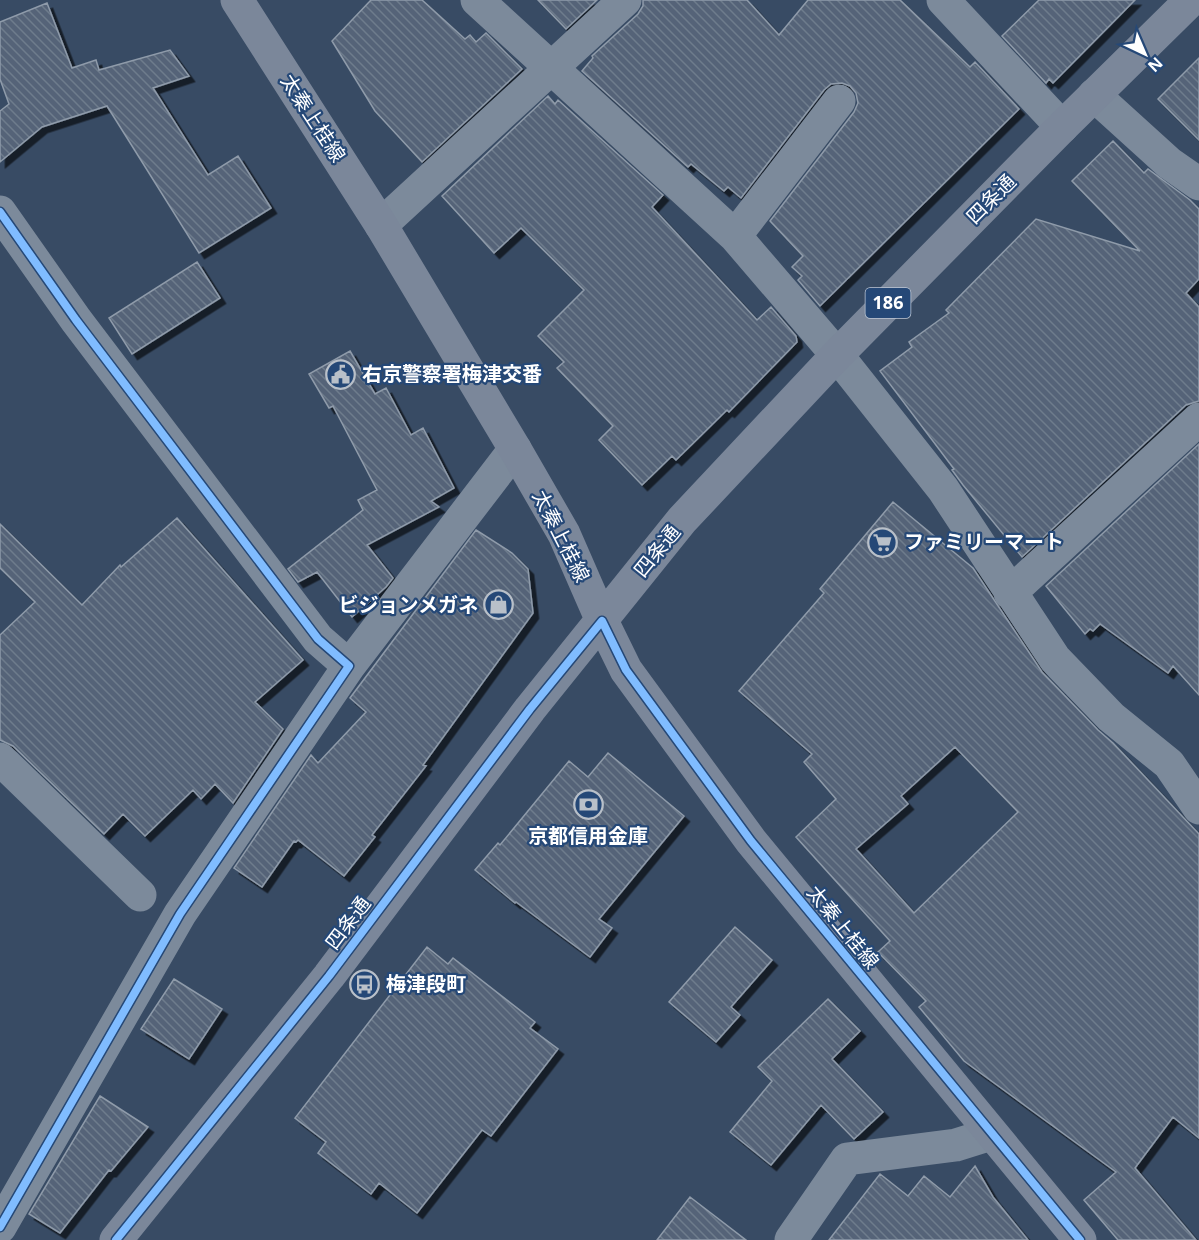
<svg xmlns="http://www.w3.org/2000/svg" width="1199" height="1240" viewBox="0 0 1199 1240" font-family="'Open Sans','Noto Sans JP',sans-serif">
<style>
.building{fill:url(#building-back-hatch);stroke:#8f9baa;stroke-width:1.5;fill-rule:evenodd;filter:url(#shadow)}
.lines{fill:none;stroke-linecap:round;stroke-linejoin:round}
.minor{stroke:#7c8a9b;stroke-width:33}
.major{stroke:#7b879a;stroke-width:33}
.cycleway-casing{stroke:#254877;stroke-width:11}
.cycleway{stroke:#80bcff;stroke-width:8}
.labels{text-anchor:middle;stroke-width:4.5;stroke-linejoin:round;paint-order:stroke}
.shield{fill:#254877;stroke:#bec8d6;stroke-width:1.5}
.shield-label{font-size:18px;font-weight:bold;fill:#fff}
.street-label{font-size:20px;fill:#fff;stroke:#254877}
.poi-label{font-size:20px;font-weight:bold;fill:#fff;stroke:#254877;text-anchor:start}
</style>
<defs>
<pattern id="building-back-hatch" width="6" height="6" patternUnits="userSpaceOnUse" patternTransform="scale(1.5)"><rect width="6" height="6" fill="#556478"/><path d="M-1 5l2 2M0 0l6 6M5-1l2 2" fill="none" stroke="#6e7b8c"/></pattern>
<filter id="shadow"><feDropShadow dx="5.5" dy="5.5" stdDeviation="0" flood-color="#0009"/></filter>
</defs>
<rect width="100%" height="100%" fill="#384b64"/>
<path class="building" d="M 371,0 L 422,0 L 465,39 L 470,35 L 476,42 L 486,33 L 522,69 L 422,162 L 375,111 L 332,41 Z
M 538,0 L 597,0 L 566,29 Z
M 643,0 L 747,0 L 779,35 L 808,0 L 900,0 L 970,67 L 975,62 L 1019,109 L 820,306 L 798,280 L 802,276 L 792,267 L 803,256 L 770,221 L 854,112 L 858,103 L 856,93 L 850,86 L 842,83 L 831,84 L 824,90 L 741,198 L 728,187 L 724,191 L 691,164 L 688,167 L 582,71 L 593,58 L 592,56 L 638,14 L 643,6 Z
M 1039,0 L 1135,0 L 1053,83 L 1049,79 L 1046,83 L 1002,36 Z
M 47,3 L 72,68 L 96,60 L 99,70 L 170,50 L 189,76 L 153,88 L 208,175 L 238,156 L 271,208 L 199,253 L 107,106 L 42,127 L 0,162 L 0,111 L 9,104 L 0,79 L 0,22 Z
M 1199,58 L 1199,140 L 1158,99 Z
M 548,96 L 555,104 L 558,100 L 663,195 L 652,207 L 757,320 L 771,307 L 796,336 L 797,342 L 729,412 L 727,410 L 676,460 L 672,456 L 642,485 L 599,440 L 613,426 L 557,368 L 564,362 L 538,336 L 584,290 L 521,228 L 494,253 L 442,196 Z
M 1113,141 L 1144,173 L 1148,169 L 1190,200 L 1199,209 L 1199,279 L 1186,293 L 1199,307 L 1199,401 L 1186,405 L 1022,557 L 963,485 L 952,470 L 954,469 L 880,371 L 912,347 L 909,342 L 949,313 L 946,310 L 1036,219 L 1140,251 L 1072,181 Z
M 197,262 L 220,298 L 132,354 L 109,318 Z
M 350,351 L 375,394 L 386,388 L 411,435 L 423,428 L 454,488 L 431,501 L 439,507 L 367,545 L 393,578 L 386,587 L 352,617 L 317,572 L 298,582 L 288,569 L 363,510 L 358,500 L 377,490 L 333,406 L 329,408 L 309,374 Z
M 1199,444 L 1199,695 L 1173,666 L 1168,673 L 1100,624 L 1093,631 L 1090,629 L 1085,634 L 1046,586 Z
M 893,502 L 973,568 L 1042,672 L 1098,730 L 1113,743 L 1199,834 L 1199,1138 L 1173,1117 L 1135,1168 L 1196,1240 L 1118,1240 L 1084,1200 L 1116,1172 L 964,1061 L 919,1007 L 926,1001 L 878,952 L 890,941 L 796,837 L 836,799 L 804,762 L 812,754 L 739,691 L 824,593 L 820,589 ZM 955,747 L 1018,812 L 914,913 L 856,849 L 908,804 L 901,796 Z
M 177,518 L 303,660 L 255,702 L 283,729 L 233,803 L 215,784 L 201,799 L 193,790 L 145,836 L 123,814 L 104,834 L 13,746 L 0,740 L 0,635 L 35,602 L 0,568 L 0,524 L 82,605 L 120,565 L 121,567 Z
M 476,530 L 512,553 L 528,569 L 533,613 L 423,765 L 426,766 L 372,835 L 375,837 L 344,876 L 298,840 L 296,842 L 294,841 L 262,887 L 234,868 L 311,755 L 318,763 L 366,712 L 350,698 Z
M 608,753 L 684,816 L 599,919 L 612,928 L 590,957 L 516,902 L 515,903 L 475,870 L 498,843 L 500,845 L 569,761 L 588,777 Z
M 735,927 L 772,960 L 731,1007 L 740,1015 L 716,1042 L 669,1002 Z
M 427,947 L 448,964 L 453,958 L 535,1022 L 530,1028 L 558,1049 L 491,1136 L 482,1130 L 417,1213 L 379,1183 L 371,1194 L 318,1153 L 326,1142 L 295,1118 Z
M 174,979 L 222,1009 L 189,1059 L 141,1029 Z
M 828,999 L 860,1031 L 832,1059 L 883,1112 L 854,1139 L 821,1105 L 771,1165 L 730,1132 L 772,1081 L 758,1067 Z
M 100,1096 L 148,1127 L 111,1171 L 109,1170 L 60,1233 L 29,1214 Z
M 975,1166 L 993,1197 L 1028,1240 L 829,1240 L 880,1174 L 908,1196 L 924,1176 L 950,1197 Z
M 690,1197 L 746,1240 L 657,1240 Z"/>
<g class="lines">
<path class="minor" d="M 477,0 L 735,236 L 837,355 L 943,489 L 1055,659 L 1111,717 L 1169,764 L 1199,808
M 943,0 L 1062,127
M 1094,95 L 1169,163 L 1199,184
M 0,212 L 76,320 L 318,639 L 349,666 L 180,914 L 0,1227
M 381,225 L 625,0
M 735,236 L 839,101
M 1010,593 L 1199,419
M 349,666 L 515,449
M 0,759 L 140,895
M 791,1240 L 847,1159 L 956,1145 L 991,1134"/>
<path class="major" d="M 237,0 L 381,225 L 515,449 L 564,534 L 602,621 L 626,670 L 751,841 L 1080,1240
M 116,1240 L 329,976 L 530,709 L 682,520 L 837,355 L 1062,127 L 1191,0"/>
<defs>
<path id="cycleway" d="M 0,212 L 76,320 L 318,639 L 349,666 L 180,914 L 0,1227
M 116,1240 L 329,976 L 530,709 L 602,621 L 626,670 L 751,841 L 1080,1240"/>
</defs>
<use href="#cycleway" class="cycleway-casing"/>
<use href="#cycleway" class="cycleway"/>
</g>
<defs>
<symbol id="civic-ring" viewBox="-11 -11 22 22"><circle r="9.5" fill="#254877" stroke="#b9c0c9" stroke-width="1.5"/><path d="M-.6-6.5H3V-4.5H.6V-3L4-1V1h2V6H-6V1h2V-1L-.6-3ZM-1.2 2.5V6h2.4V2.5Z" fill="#b9c0c9"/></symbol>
<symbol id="supermarket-ring" viewBox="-11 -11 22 22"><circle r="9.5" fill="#254877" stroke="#b9c0c9" stroke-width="1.5"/><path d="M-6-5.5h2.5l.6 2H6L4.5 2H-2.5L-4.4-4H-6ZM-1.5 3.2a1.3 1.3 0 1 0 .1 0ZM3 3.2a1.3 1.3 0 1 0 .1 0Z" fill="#b9c0c9"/></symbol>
<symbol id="shop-ring" viewBox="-11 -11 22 22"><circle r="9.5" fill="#254877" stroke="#b9c0c9" stroke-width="1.5"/><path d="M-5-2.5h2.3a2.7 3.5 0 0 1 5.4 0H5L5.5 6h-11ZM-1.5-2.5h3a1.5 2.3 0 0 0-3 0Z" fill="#b9c0c9"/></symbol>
<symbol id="bank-ring" viewBox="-11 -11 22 22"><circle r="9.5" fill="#254877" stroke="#b9c0c9" stroke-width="1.5"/><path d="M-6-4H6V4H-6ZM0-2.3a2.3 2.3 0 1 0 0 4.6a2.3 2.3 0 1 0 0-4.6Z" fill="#b9c0c9"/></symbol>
<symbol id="bus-ring" viewBox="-11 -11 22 22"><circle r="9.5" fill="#254877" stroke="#b9c0c9" stroke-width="1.5"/><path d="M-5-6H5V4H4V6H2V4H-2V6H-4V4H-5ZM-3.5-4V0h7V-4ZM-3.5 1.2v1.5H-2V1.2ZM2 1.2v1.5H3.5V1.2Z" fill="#b9c0c9"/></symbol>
</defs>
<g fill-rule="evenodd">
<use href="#civic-ring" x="324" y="358" width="33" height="33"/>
<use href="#supermarket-ring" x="866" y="526" width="33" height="33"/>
<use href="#shop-ring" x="482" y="588" width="33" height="33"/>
<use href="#bank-ring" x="572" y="788" width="33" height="33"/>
<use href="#bus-ring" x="348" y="968" width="33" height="33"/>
</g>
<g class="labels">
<rect class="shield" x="865.5" y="288" width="45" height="30" rx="4.5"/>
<g class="shield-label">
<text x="888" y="309">186</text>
</g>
<g class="street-label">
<text transform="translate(313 118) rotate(57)" y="7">太秦上桂線</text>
<text transform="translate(991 199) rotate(-45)" y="7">四条通</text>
<text transform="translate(561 536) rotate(63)" y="7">太秦上桂線</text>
<text transform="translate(657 551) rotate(-51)" y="7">四条通</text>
<text transform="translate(348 923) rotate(-53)" y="7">四条通</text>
<text transform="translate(843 927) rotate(51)" y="7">太秦上桂線</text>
</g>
<g class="poi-label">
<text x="362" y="381">右京警察署梅津交番</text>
<text x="904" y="549">ファミリーマート</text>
<text x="478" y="612" text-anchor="end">ビジョンメガネ</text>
<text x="588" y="843" text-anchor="middle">京都信用金庫</text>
<text x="386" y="991">梅津段町</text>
</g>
</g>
<g transform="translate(1145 54) rotate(136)" stroke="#254877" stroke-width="4.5" paint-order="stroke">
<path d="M0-4.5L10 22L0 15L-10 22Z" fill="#ffffff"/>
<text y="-9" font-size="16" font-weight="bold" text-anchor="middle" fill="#ffffff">N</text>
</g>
</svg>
